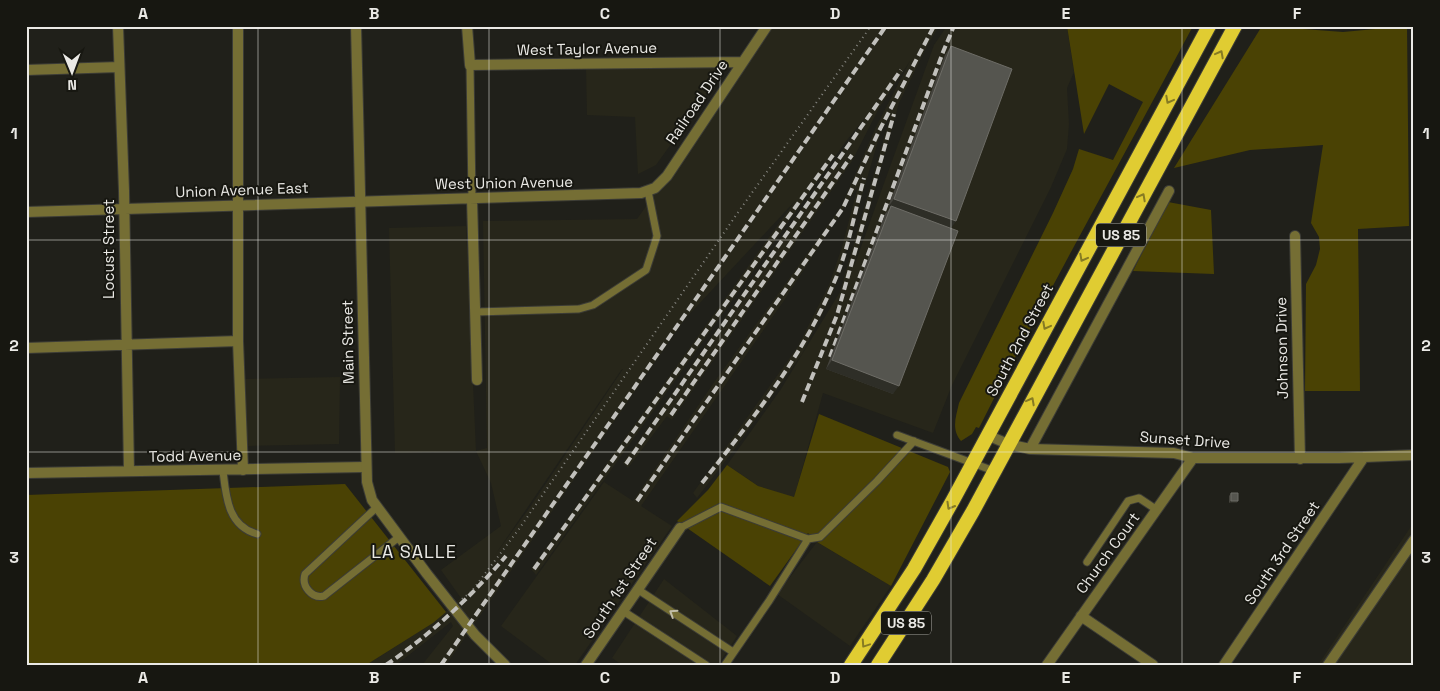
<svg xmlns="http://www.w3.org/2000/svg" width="1440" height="691" viewBox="0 0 1440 691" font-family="'Space Grotesk',sans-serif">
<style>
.built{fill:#27261a;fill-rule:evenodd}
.green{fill:#4a4204}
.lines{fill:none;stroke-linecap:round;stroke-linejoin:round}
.service-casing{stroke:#3c3c36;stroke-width:9}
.minor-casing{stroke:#3c3c36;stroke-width:12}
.tertiary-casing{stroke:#3c3c36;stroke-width:12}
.trunk-casing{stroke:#3c3c36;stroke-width:16}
.path{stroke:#888883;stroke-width:2;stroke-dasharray:1 4;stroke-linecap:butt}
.service{stroke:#756e34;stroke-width:7}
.minor{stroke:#756e34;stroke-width:10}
.tertiary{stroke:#756e34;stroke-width:10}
.trunk{stroke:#e0cc32;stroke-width:14}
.rail{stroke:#c1c0bc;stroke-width:4;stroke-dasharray:8 4;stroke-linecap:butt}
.wall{fill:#44433d}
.shaded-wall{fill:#2e2e27}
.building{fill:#55554f;stroke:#6d6c66}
.oneway{stroke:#867b23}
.oneway2{stroke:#c1bea7}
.grid{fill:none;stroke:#eae9e5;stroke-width:1;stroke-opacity:0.55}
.labels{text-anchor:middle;stroke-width:4;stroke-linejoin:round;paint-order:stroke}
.shield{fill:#171711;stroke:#abaaa5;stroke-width:1}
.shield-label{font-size:14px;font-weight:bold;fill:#eae9e5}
.street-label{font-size:15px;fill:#eae9e5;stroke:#171711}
.quarter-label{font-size:18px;letter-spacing:1px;fill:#eae9e5;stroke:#171711}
.neatline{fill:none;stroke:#eae9e5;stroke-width:2}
.grid-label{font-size:16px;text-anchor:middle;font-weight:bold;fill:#eae9e5}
</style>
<rect width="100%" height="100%" fill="#20201a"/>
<path class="built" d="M 774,26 L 939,26 L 927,46 L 899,103 L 853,269 L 934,45 L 947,26 L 1067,26 L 1074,72 L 1067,88 L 1069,124 L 1067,149 L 1051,187 L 952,385 L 933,433 L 823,393 L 794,498 L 758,486 L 727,465 L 781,389 L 840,292 L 891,114 L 881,131 L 834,290 L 802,354 L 736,447 L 697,498 L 693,493 L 797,348 L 829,285 L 842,247 L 858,186 L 785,299 L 641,506 L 672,526 L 575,665 L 553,665 L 501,626 L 604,482 L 633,501 L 715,381 L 841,207 L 876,127 L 910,61 L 879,108 L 852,161 L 672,420 L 667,416 L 628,468 L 623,463 L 868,114 L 847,140 L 536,575 L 531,569 L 795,201 L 684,320 L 446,665 L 422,665 L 453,626 L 451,622 L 396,665 L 366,665 L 433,623 L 461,598 L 441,570 L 501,526 L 491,483 L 476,451 L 395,453 L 389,228 L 466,226 L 476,451 L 487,448 L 483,221 L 637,219 ZM 623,369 L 530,507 L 495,555 L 622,369 Z
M 727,66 L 656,165 L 638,174 L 635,117 L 587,115 L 586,68 Z
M 340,377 L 339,444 L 247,446 L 245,379 Z
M 1414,522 L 1414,665 L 1318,665 Z
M 817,542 L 891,586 L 850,646 L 777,594 Z
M 664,579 L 737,636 L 718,665 L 622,665 L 612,658 Z"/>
<path class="green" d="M 1067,26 L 1193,26 C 1122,160 1047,292 979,428 L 976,427 L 972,434 L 961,441 C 951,429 956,417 959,403 L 1053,213 L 1073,169 L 1079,149 L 1113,160 L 1143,102 L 1109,84 L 1084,134 Z
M 1262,26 L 1343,32 L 1407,26 L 1409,226 L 1358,229 L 1360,391 L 1305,391 L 1306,284 L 1316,265 L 1320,249 L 1319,237 L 1311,223 L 1323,145 L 1250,150 L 1174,168 Z
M 1168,202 L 1211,210 L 1214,274 L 1133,271 Z
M 819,414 L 948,467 L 950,472 L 891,586 L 817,542 L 808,533 L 770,586 L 677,521 L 708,490 L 727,465 L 758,486 L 794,497 Z
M 345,484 L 446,612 L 433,623 L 366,665 L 26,665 L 26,495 Z"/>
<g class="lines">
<defs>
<path id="service" d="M 470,65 L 472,199
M 475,312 L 579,309 L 593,305 L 646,270 L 657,236 L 648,191
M 897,435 L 994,471
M 223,471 C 226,497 228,526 257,534
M 377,507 L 305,574 C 301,586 312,599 324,596 L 399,537
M 680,528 L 721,507 L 808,539 L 820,537 L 877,481 L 914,441
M 1087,562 L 1128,501 L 1139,498 L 1157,510
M 637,589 L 733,652
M 623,611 L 706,665
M 725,665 L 769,601 L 808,539"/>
<path id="minor" d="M 118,26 L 124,191 L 129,471
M 238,26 L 238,341 L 243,470
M 467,26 L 470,65 L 743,62
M 26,70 L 119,67
M 472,199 L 477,380
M 26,212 L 641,193 L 655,188 L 667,176 L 767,26
M 1295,236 L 1300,459
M 26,348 L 238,341
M 987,435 L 1008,444 L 1030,449 L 1174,453 L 1193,458 L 1339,458 L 1414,455
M 1030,449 L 1169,191
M 26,473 L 365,467
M 1081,616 L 1153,665
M 586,665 L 680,528
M 1047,665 L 1193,458
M 1224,665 L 1364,457
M 1328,665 L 1414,540"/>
<path id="tertiary" d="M 356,26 L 367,482 L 372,500 L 427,574 L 475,635 L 505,665"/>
<path id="trunk" d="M 851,665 L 914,569 L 953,500 L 1209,26
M 878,665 L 933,580 L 973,511 L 1235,26"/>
</defs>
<use href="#service" class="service-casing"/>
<use href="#minor" class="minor-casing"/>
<use href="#tertiary" class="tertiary-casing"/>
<use href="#trunk" class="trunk-casing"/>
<path class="path" d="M 462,599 L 471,592 L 519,529 L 739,211 L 871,26"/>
<use href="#service" class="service"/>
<use href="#minor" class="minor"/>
<use href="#tertiary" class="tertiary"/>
<use href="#trunk" class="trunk"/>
<path class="rail" d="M 830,357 L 943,52 L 954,26
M 802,402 L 837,315 L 894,114
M 671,415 L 852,155
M 626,464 L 901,70
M 702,483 C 751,421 800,360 832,287 C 848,253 854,214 864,178
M 637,501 L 843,208 L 879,131 L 934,26
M 534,569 L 833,155
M 386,665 C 431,634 470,598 506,556
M 441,665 L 886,26"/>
</g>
<path class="wall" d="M 951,46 L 951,228 L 893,394 L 826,369 L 885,214 L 890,208 L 888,207 L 945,55 Z
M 1231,493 L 1238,501 L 1236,503 L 1229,503 L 1229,496 Z"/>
<path class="shaded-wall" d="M 894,199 L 956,221 L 950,230 L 891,206 L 890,208 L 888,207 Z
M 832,360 L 899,386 L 893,394 L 826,369 Z
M 1231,501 L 1238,501 L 1236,503 L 1229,503 Z"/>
<path class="building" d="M 951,46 L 1012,69 L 956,221 L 894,199 Z
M 891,206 L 958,231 L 899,386 L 832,360 Z
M 1231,493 L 1238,493 L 1238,501 L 1231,501 Z"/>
<defs><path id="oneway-chevron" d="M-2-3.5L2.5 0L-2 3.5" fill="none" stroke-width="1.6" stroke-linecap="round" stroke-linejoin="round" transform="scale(1.25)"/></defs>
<g class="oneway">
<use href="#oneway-chevron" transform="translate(1220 54) rotate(-62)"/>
<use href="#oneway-chevron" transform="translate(1169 100) rotate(118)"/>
<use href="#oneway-chevron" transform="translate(1142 197) rotate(-62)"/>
<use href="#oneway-chevron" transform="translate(1083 258) rotate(118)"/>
<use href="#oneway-chevron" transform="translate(1046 326) rotate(118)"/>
<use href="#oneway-chevron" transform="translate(1031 401) rotate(-62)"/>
<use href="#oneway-chevron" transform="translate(950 506) rotate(120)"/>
<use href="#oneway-chevron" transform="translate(865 644) rotate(124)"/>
</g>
<use class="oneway2" href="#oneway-chevron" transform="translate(673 613) rotate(-147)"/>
<path class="grid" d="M 258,26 L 258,665M 489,26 L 489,665M 720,26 L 720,665M 951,26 L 951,665M 1182,26 L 1182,665M 26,240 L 1414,240M 26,452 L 1414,452"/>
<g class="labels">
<g class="shield">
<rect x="1096" y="223.5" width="50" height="23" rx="4"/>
<rect x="881" y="611.5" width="50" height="23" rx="4"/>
</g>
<g class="shield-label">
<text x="1121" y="240">US 85</text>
<text x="906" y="628">US 85</text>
</g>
<g class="street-label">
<text transform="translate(587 49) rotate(-1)" y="5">West Taylor Avenue</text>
<text transform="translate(697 102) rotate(-56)" y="5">Railroad Drive</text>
<text transform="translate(504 183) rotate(-1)" y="5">West Union Avenue</text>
<text transform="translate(242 190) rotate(-2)" y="5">Union Avenue East</text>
<text transform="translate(109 249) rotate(-90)" y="5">Locust Street</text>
<text transform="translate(1020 340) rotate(-62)" y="5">South 2nd Street</text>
<text transform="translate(348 342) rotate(-91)" y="5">Main Street</text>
<text transform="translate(1282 348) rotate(-91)" y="5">Johnson Drive</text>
<text transform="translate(1185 440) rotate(4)" y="5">Sunset Drive</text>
<text transform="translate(195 456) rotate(-1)" y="5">Todd Avenue</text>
<text transform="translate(1108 553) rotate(-54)" y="5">Church Court</text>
<text transform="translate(1282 553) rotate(-56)" y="5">South 3rd Street</text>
<text transform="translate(620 588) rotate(-56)" y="5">South 1st Street</text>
</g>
<g class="quarter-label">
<text x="414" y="558">LA SALLE</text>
</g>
</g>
<rect width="1440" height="691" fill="none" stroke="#171711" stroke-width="55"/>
<g transform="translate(72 72) rotate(179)" stroke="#171711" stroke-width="4" paint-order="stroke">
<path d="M0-4L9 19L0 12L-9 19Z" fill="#eae9e5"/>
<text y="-8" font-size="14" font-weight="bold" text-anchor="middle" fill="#eae9e5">N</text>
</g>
<rect x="28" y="28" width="1384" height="636" class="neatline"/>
<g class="grid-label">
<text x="143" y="19">A</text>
<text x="374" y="19">B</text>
<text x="605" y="19">C</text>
<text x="835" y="19">D</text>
<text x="1066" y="19">E</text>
<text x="1297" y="19">F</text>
<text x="14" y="139">1</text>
<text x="1426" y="139">1</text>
<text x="14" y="351">2</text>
<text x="1426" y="351">2</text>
<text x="14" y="563">3</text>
<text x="1426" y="563">3</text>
<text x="143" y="683">A</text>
<text x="374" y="683">B</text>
<text x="605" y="683">C</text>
<text x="835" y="683">D</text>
<text x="1066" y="683">E</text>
<text x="1297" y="683">F</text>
</g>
</svg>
